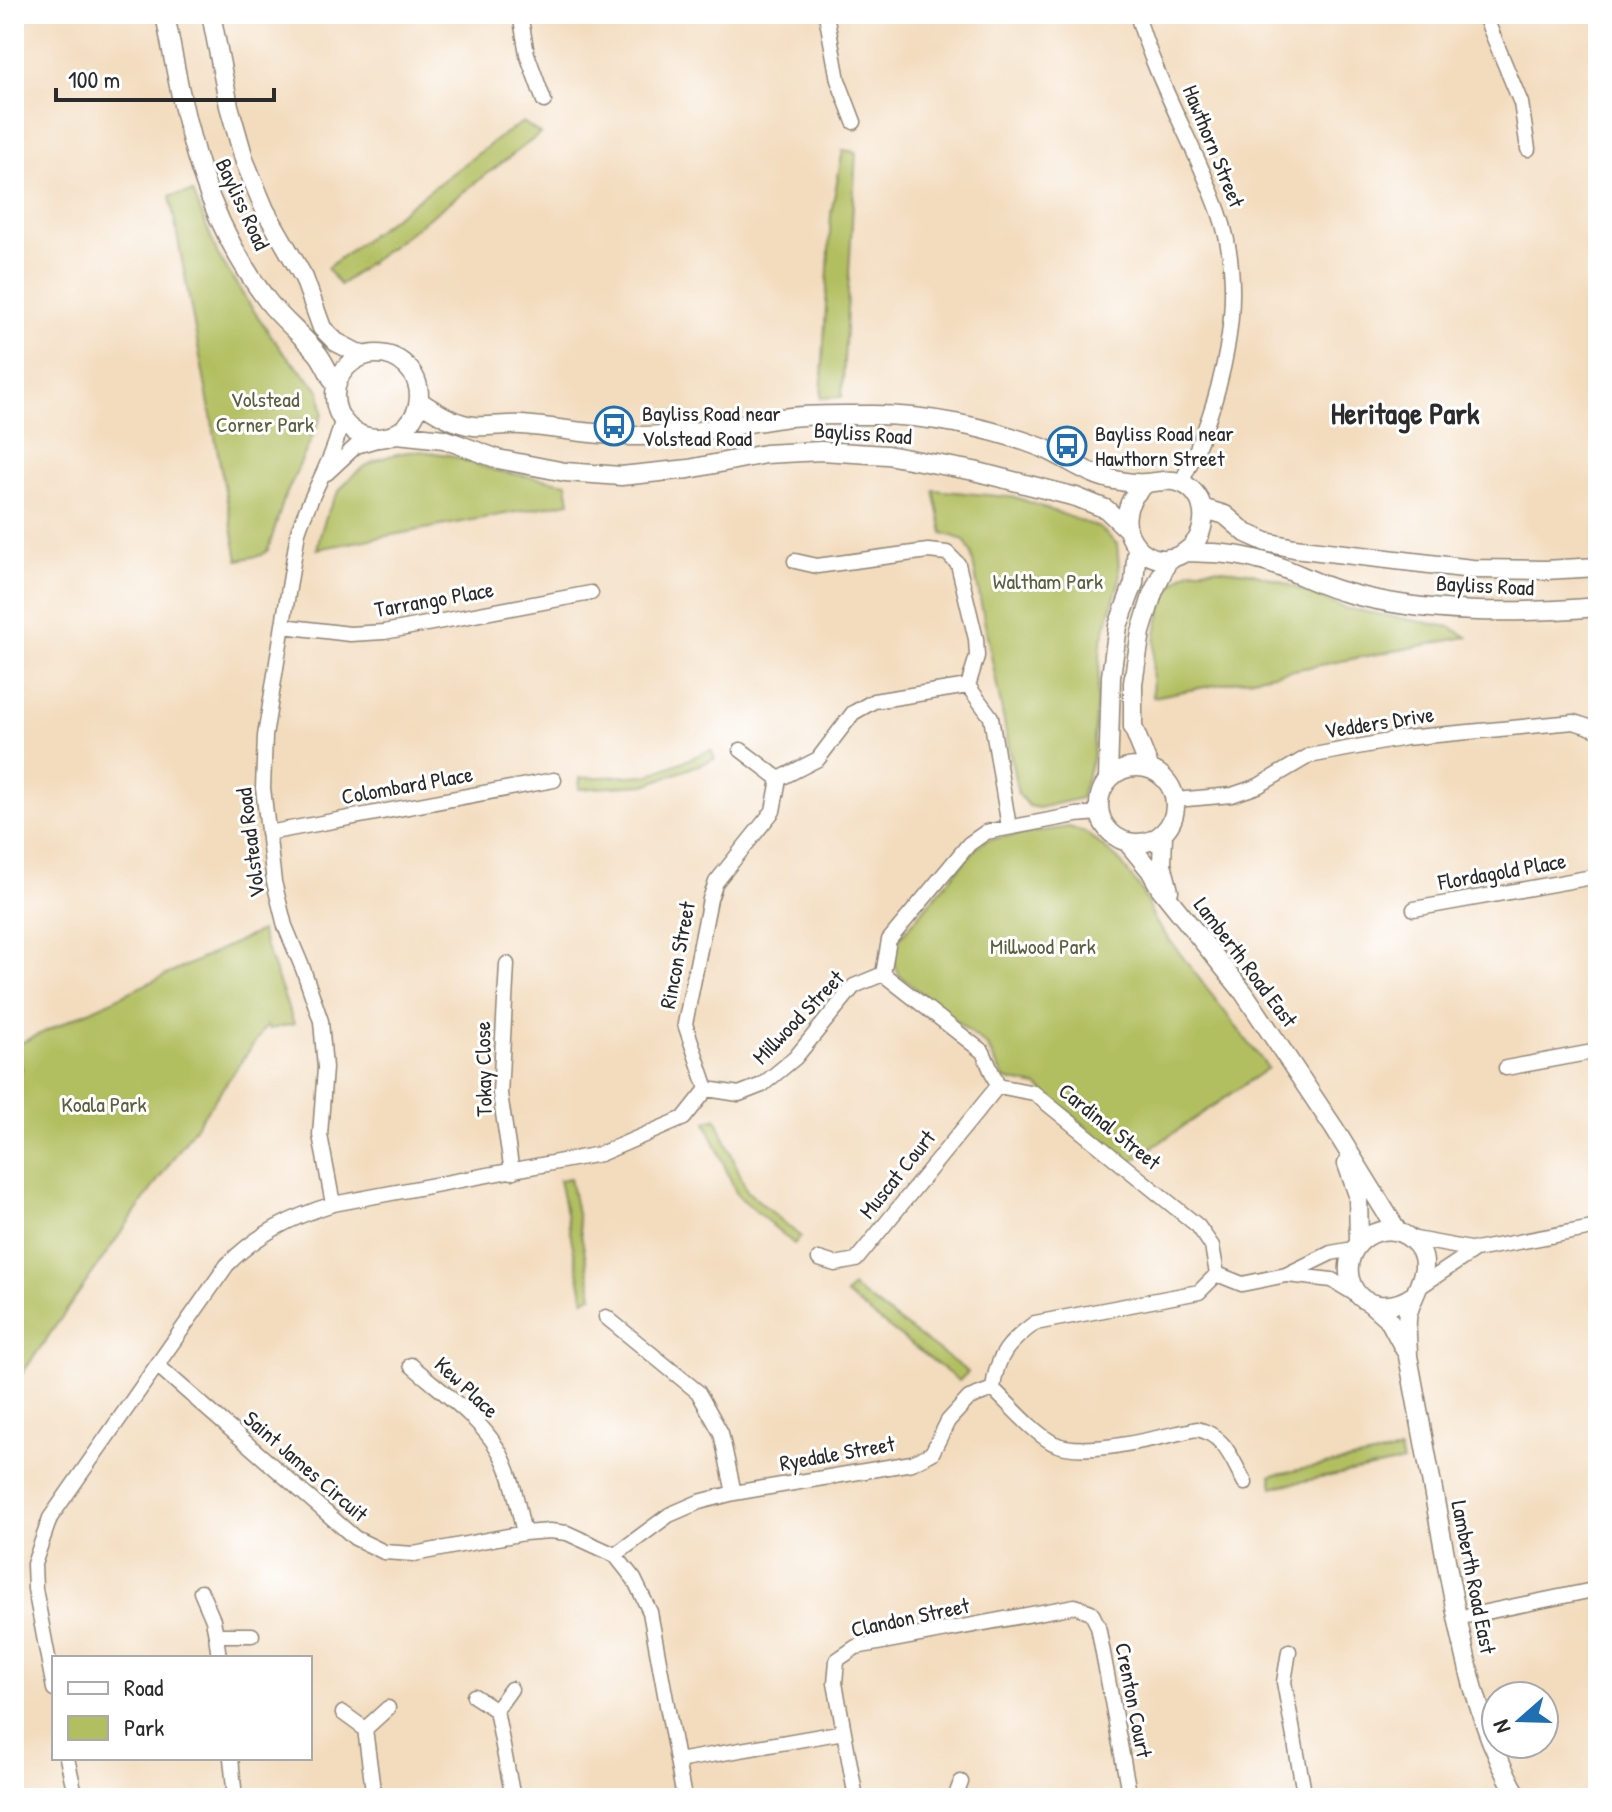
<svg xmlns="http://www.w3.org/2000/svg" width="1612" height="1812" viewBox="0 0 1612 1812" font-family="'Patrick Hand',sans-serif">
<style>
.green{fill:#b2bf61;stroke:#6e7546;stroke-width:2}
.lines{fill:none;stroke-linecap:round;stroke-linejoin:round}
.minor-casing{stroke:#8f8474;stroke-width:17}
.tertiary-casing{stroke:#8f8474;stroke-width:21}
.minor{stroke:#fff;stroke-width:14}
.tertiary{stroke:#fff;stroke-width:18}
.labels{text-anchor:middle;stroke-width:6;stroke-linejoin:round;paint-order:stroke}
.street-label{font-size:22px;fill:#2b2b2b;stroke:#fff}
.park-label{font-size:22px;fill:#5a5f3e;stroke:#fff}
.poi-label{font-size:22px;fill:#2b2b2b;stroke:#fff;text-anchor:start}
.district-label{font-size:30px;font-weight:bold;fill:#2b2b2b;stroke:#fff}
</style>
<rect width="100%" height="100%" fill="#fff"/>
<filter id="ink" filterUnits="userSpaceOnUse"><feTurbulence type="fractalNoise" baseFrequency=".0125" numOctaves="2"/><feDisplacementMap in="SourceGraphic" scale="16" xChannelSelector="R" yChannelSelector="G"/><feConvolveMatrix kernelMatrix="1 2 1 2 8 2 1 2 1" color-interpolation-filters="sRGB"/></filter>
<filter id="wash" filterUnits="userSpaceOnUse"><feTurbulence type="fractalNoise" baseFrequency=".006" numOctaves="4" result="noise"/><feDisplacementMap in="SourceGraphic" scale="32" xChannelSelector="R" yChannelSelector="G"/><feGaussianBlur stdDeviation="1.8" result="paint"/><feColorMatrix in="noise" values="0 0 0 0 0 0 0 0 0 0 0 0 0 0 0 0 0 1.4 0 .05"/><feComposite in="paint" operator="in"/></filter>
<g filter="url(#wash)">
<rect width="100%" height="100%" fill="#f3dcbe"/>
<path class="green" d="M 523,122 L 540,134 L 340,285 L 327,268 L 504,134 Z
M 843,150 L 856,152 L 842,397 L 821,398 L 831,214 Z
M 193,192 L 218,255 L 247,301 L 282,351 L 320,391 L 323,413 L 284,499 L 268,550 L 262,555 L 238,560 L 170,196 Z
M 419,451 L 449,455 L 496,471 L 567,483 L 570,502 L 317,549 C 329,489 357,455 419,451 Z
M 934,490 L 1018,498 L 1100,528 L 1117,544 L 1120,579 L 1101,643 L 1093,756 L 1081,798 L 1039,808 L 1029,806 L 1018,794 L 971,552 L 964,540 L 943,533 Z
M 1213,568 L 1249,572 L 1280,581 L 1344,608 L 1450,627 L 1467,637 L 1153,697 C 1151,666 1154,588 1188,572 C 1194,568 1206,569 1213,568 Z
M 711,750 L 715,759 L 645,785 L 579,789 L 580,778 L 649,775 Z
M 1069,827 L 1086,833 L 1118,859 L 1142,891 L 1155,921 L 1268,1068 L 1130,1163 L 1037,1086 L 1004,1079 L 987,1046 L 900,976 C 891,963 893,950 901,936 L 977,847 L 986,840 Z
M 260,931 L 294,1024 L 269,1029 L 267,1025 L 14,1385 L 14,1081 L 22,1069 L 14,1046 Z
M 716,1118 L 747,1191 L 801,1237 L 794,1244 L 737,1195 L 706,1122 Z
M 570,1178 L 593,1295 L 584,1299 L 559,1180 Z
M 852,1287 L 968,1372 L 959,1381 L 846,1295 Z
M 1400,1451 L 1403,1462 L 1273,1487 L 1271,1475 Z"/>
</g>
<g filter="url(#ink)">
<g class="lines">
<defs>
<path id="minor" d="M 520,14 L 527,54 L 544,101
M 826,14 L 838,80 L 854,122
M 1137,14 C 1156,82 1195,145 1219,212 C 1250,298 1221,404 1181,483
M 1484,14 L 1521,103 L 1528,149
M 327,473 L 356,446 L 380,439
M 795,561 L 817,566 L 928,551 L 947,553 L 958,564 L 976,639 L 977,656 L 968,686 L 991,717 L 1009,827
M 283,626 L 350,634 L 384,632 L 591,593
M 741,750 L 779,779
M 1175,800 L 1232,795 L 1258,786 L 1309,756 L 1405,738 L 1574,722 L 1598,730
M 268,833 L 554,780
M 1414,909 L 1598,876
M 507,964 L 500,1094 L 512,1172
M 883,974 L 983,1052 L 998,1086 L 1034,1093 L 1198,1226 L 1212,1246 L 1217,1274
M 883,974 L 889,940 L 969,844 L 986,832 L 1076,815 L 1099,813
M 1506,1068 L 1598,1051
M 707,1089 L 685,1024 L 710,899 L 716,882 L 773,811 L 779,779 L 818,759 L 853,713 L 874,701 L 968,686
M 333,1204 L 320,1135 L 325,1068 L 321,1021 L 303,969 L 285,926 L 274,882 L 263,788 L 265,736 L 298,532 C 311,492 333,462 342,420
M 1410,1238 L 1475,1250 L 1598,1227
M 819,1259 L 835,1264 L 856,1260 L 998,1086
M 1287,1275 L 1332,1280 L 1357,1295
M 1421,1286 L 1475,1250
M 606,1317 L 698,1392 L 721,1433 L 734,1493
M 157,1365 L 355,1538 L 384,1552 L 414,1554 L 524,1533 L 550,1531 L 567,1533 L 615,1555 L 634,1579 L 650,1612 L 684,1798
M 411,1365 C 438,1389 479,1417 497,1448 C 513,1473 517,1504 524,1533
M 993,1389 C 1010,1405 1033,1432 1053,1443 C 1084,1459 1162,1436 1197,1429 C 1225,1435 1232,1460 1245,1483
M 615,1555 L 669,1515 L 699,1502 L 734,1493 L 912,1463 L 932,1453 L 948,1421 L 969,1398 L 993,1389 C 996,1356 1009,1342 1035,1323 L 1199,1292 L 1217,1274 L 1242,1284 L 1286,1275 L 1331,1253 L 1353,1249
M 201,1592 L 213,1620 L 216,1635 L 252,1635
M 1457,1618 L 1598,1589
M 216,1635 L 219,1658
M 1289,1651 L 1284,1682 L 1305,1798
M 54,1689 L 35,1589 L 34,1564 L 50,1518 L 227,1265 C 257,1234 292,1217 333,1204 L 600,1154 L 684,1118 L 707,1089 L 739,1094 L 762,1085 L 795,1058 L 854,986 L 883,974
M 474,1696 L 496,1710 L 511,1689
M 496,1710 L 513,1798
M 343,1713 L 365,1729 L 388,1708
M 365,1729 L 374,1798
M 844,1732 L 856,1798
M 67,1758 L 76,1798
M 231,1758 L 235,1798
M 677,1761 L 844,1732 L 835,1683 L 837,1660 L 856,1647 L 1075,1606 L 1091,1612 L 1098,1626 L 1130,1798
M 955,1798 L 961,1782"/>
<path id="tertiary" d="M 165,14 C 185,120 200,211 267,300 C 282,320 303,335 318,354 C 325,363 330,376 336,386
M 211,14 L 229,106 L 245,162 L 265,210 L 304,278 L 322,328 L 336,342 L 363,356
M335 396a42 42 0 1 1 84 0a42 42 0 1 1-84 0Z
M 419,401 C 436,412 454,424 474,426 C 490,427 506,424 522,425 C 561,428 598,436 637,436 C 685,436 733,425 781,418 C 808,414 838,415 866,415 C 924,414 989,427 1043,448 C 1067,458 1089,476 1115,480 C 1124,482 1136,484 1145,483 C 1162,482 1176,476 1191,489 C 1210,506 1206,538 1185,552 C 1143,580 1100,517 1147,483
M 397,434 L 444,439 L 498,459 L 565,472 L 621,476 L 689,469 L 765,454 L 821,451 L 887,455 L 974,471 L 1076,497 L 1106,509 L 1127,529
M 1202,508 L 1225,515 L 1246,533 L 1266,542 L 1294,548 L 1472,569 L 1545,570 L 1598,567
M 1185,552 C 1210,553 1234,553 1258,560 C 1288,567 1314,584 1344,592 C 1426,615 1514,614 1598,607
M1099 805a38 38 0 1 1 76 0a38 38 0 1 1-76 0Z
M 1150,769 L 1133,727 L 1133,683 L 1141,632 L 1153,593 L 1169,558
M 1108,779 L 1111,676 L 1118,626 L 1134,583 L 1137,547
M 1163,834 L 1162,864 L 1169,891
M 1128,843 L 1150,870 L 1160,888 L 1244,993 L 1334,1128 L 1398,1232
M 1347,1164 L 1358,1195 L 1359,1241
M 1414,1295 C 1392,1311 1358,1310 1350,1279 C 1341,1243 1384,1215 1412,1240 C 1438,1264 1415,1287 1408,1313 C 1405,1326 1408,1343 1408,1356 C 1421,1424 1433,1492 1446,1560 C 1462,1643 1475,1724 1519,1798
M 1371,1304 L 1389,1320 L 1405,1350"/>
</defs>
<use href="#minor" class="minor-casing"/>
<use href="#tertiary" class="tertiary-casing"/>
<use href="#minor" class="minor"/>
<use href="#tertiary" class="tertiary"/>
</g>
</g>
<defs>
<symbol id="bus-ring" viewBox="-11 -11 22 22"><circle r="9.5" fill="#fff" stroke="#1f6fb2" stroke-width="1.5"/><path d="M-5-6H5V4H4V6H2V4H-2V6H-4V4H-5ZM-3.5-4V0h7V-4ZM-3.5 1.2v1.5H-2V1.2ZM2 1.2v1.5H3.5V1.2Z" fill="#1f6fb2"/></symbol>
</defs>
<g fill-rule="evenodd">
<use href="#bus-ring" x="592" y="404" width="44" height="44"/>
<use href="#bus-ring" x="1045" y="424" width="44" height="44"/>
</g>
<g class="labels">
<g class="street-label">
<text transform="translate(1214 146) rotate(68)" y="8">Hawthorn Street</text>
<text transform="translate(243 204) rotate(65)" y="8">Bayliss Road</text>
<text transform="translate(863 433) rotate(4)" y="8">Bayliss Road</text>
<text transform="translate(1485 585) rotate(3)" y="8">Bayliss Road</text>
<text transform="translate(434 599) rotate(-10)" y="8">Tarrango Place</text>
<text transform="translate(1379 722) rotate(-9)" y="8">Vedders Drive</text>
<text transform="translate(407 785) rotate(-10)" y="8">Colombard Place</text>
<text transform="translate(250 843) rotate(-97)" y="8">Volstead Road</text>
<text transform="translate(1502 871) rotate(-10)" y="8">Flordagold Place</text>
<text transform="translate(677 955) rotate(-79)" y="8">Rincon Street</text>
<text transform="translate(1246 962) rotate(53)" y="8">Lamberth Road East</text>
<text transform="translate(798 1017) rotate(-46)" y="8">Millwood Street</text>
<text transform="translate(483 1069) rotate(-91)" y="8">Tokay Close</text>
<text transform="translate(1110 1126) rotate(39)" y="8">Cardinal Street</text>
<text transform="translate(897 1174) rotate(-51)" y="8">Muscat Court</text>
<text transform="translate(467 1387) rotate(43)" y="8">Kew Place</text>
<text transform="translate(837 1453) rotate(-10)" y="8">Ryedale Street</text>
<text transform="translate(306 1466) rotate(41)" y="8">Saint James Circuit</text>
<text transform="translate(1474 1577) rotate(79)" y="8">Lamberth Road East</text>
<text transform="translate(910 1617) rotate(-12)" y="8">Clandon Street</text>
<text transform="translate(1134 1700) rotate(79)" y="8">Crenton Court</text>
</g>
<g class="park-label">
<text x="265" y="407">Volstead<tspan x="265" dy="25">Corner Park</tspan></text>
<text x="1048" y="589">Waltham Park</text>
<text x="1043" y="954">Millwood Park</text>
<text x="104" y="1112">Koala Park</text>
</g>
<g class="poi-label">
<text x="642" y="421">Bayliss Road near<tspan x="642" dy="25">Volstead Road</tspan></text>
<text x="1095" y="441">Bayliss Road near<tspan x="1095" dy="25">Hawthorn Street</tspan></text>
</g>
<g class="district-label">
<text x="1405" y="424">Heritage Park</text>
</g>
</g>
<rect width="1612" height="1812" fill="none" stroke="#fff" stroke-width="48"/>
<rect x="52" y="1656" width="260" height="104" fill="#ffffff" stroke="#aaaaaa" stroke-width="2"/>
<rect x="68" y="1682" width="40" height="12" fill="#ffffff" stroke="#aaaaaa" stroke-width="2"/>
<text x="124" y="1696" font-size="24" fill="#2b2b2b">Road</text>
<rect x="68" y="1716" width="40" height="24" fill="#b2bf61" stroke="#aaaaaa" stroke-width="2"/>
<text x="124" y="1736" font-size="24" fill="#2b2b2b">Park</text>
<g transform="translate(1520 1720) rotate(250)"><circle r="38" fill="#ffffff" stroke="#aaaaaa" stroke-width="2"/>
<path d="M0-6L14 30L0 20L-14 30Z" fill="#1f6fb2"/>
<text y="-12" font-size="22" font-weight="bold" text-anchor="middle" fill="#2b2b2b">N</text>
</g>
<path d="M56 88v12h218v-12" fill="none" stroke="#2b2b2b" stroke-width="4"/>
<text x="68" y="88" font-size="24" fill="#2b2b2b" stroke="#ffffff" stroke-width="6" paint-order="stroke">100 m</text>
</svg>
